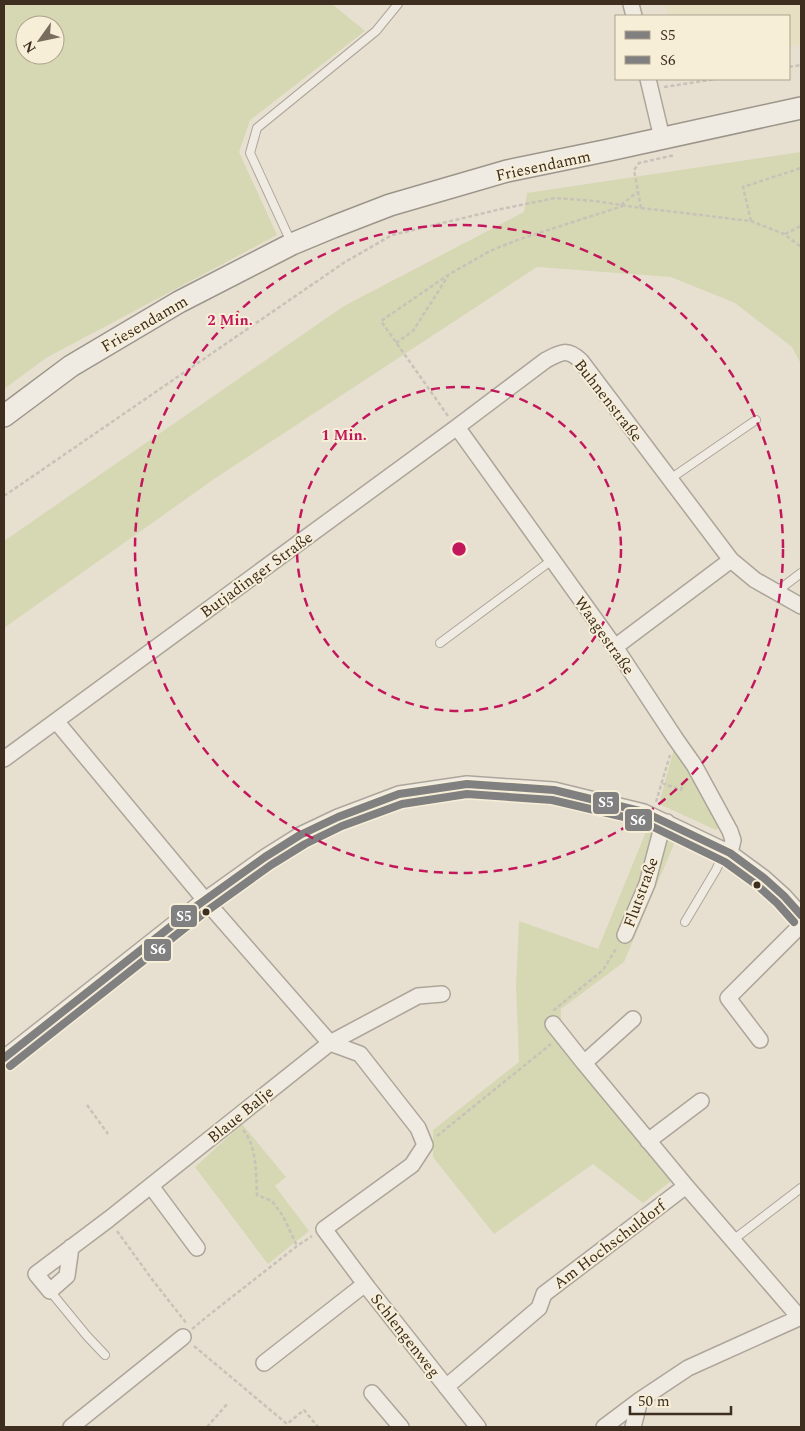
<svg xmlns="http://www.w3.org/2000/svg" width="805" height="1431" viewBox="0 0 805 1431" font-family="Spectral,serif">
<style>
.farmland{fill:#e6dfc2}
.green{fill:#d6d7b3;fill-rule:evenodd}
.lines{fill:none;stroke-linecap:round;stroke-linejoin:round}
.lane-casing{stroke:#ada599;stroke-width:10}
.street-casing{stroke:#ada599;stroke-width:18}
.secondary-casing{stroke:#9c958a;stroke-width:24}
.path{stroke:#c8c2b9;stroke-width:2.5;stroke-dasharray:4 2.5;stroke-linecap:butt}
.lane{stroke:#efebe3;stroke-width:8}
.street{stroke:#efebe3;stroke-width:15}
.secondary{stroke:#efebe3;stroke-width:21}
.bus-1-casing{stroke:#f7eed8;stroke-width:11}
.bus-2-casing{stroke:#f7eed8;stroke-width:11}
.bus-1{stroke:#808080;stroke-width:8}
.bus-2{stroke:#808080;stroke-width:8}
.ring{fill:none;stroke:#c2185b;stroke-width:2.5;stroke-dasharray:9 6}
.bus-dot{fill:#3d2e20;stroke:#f7eed8;stroke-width:2}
.labels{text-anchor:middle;stroke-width:4;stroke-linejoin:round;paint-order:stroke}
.street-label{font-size:16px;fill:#3d2e20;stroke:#f7eed8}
.centre{fill:#c2185b;stroke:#f7eed8;stroke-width:2.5}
.ring-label{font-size:15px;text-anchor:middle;font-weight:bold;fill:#c2185b;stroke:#f7eed8;stroke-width:4;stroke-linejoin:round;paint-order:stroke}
.line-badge{stroke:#f7eed8;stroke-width:2}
.badge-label{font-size:14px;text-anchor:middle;font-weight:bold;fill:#fff}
</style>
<rect width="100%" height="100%" fill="#e7e0d1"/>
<path class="farmland" d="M 665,4 L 798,4 L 801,10 L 801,44 L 789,46 L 789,16 L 668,16 Z"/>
<path class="green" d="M 4,4 L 332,4 L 365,31 L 250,120 L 239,152 L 277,235 L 46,358 L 4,389 ZM 25,25 L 55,25 L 55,55 L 25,55 Z
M 801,152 L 801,364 L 792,347 L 735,303 L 671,277 L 537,267 L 217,477 L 4,628 L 4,541 L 344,306 L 524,212 L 527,193 Z
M 675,745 L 723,824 L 716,830 L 659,804 Z
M 650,822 L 677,837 L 624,962 L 561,1009 L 561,1046 L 671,1181 L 643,1203 L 593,1164 L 494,1234 L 433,1157 L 433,1130 L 519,1062 L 516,986 L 519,921 L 598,949 Z
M 242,1124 L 286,1177 L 275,1186 L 309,1231 L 268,1264 L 195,1167 Z"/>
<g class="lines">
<defs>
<path id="lane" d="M 291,242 L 250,153 L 257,128 L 376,31 L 398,4
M 670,479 L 756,420
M 776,592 L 801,573
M 440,643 L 552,560
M 685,922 L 716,870 L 725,850
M 733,1240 L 801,1188
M 50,1291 L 87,1336 L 105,1355"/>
<path id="street" d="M 631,4 L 634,16
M 648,79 L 662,138
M 457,427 L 615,647 L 675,738 L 694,765 L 730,831 L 733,840 L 730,853
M 615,647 L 731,560
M 56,721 L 205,900 L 330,1043 L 360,1054 L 418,1128 L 425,1145 L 412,1165 L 324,1229 L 368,1288 L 478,1427
M 4,759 L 457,427 L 546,360 C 562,352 567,348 581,361 L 731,560 L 755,580 L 801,606
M 625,935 L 647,884 L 661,831 L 667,822
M 633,1019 L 584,1063 L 686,1186 L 799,1317
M 553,1024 L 584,1063
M 760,1040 L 728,998 L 801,925
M 4,1058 L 198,905 L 265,857 L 300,835 L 338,817 L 399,794 L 467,784 L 554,790 L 644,812 L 730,853 L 764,878 L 784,896 L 801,915
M 648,1141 L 701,1101
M 151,1186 L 197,1248
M 71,1247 L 67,1276 L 50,1291 L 36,1274 L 109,1219 L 330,1043 L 418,996 L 442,994
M 264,1363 L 365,1284
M 446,1387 L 539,1308 L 544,1294 L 686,1186
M 372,1393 L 401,1427
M 71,1427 L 183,1337
M 604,1427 L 640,1400 L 688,1368 L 801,1317
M 633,1427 L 640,1400"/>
<path id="secondary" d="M 4,416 L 71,366 L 179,302 L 292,244 L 333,227 L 390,205 L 507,171 L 609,150 L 801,108"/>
</defs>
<use href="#lane" class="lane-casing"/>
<use href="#street" class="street-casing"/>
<use href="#secondary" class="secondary-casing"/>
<path class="path" d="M 789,67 L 801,65
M 664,87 L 716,79
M 621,205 L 637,192
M 641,208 L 634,170 L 639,163 L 675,155
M 751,221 L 743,187 L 801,168
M 785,234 L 801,226
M 396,343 L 413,331 L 448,276
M 448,416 L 381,321 L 448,275 L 490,251 L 520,239 L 623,206
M 4,496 L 345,262 L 392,235 L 501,209 L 555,198 L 595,201 L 641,208 L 751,221 L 784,234 L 801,247
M 662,783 L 681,790 L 685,779
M 656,802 L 670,755
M 554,1011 L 554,1010 L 603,970 L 617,947
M 87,1105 L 108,1134
M 243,1130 C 257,1145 256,1176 257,1195 L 272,1201 L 283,1216 L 297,1246
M 437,1136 L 551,1044
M 117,1231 L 151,1278 L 187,1324
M 192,1329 L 204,1319 L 297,1246 L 312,1236
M 194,1346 L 287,1424 L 304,1410 L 318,1427
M 207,1427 L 228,1403"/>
<use href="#lane" class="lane"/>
<use href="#street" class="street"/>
<use href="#secondary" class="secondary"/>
<defs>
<path id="bus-1" d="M 4,1058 L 198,905 L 265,857 L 300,835 L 338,817 L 399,794 L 467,784 L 554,790 L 644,812 L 730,853 L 764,878 L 784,896 L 801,915"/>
<path id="bus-2" d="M 10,1066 L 204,913 L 271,865 L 305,844 L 342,826 L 402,804 L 467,794 L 552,800 L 641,821 L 725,862 L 758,886 L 777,903 L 794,922"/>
</defs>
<use href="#bus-1" class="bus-1-casing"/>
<use href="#bus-2" class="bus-2-casing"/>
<use href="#bus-1" class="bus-1"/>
<use href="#bus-2" class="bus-2"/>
</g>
<g class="ring">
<circle cx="459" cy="549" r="162"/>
<circle cx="459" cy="549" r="324"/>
</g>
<g class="bus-dot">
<circle cx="757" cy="885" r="4.5"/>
<circle cx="206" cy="912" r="4.5"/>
</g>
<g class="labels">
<g class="street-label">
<text transform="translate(543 165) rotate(-12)" y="6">Friesendamm</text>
<text transform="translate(144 323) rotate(-30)" y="6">Friesendamm</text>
<text transform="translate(609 400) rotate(52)" y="6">Buhnenstraße</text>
<text transform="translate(256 574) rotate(-36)" y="6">Butjadinger Straße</text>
<text transform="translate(605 635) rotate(55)" y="6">Waagestraße</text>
<text transform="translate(640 892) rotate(-70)" y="6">Flutstraße</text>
<text transform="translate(240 1114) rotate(-39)" y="6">Blaue Balje</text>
<text transform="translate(609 1244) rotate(-37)" y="6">Am Hochschuldorf</text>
<text transform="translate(406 1335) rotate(52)" y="6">Schlengenweg</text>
</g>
</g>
<circle cx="459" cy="549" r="8" class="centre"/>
<g class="ring-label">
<text x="230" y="325">2 Min.</text>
<text x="344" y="440">1 Min.</text>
</g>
<g class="line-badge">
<rect x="592" y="791" width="28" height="24" rx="5" fill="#808080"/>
<rect x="624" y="808" width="29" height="24" rx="5" fill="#808080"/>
<rect x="170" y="904" width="28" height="24" rx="5" fill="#808080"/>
<rect x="143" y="938" width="29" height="24" rx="5" fill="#808080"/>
</g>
<g class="badge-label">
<text x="606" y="807">S5</text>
<text x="638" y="825">S6</text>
<text x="184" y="921">S5</text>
<text x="158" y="954">S6</text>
</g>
<rect width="805" height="1431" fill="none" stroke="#3d2e20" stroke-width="10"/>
<rect x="615" y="15" width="175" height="65" fill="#f7eed8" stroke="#ada18e"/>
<rect x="625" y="31" width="25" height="8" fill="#808080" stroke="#ada18e"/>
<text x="660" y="40" font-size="15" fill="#3d2e20">S5</text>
<rect x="625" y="56" width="25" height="8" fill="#808080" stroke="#ada18e"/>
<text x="660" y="65" font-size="15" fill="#3d2e20">S6</text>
<g transform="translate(40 40) rotate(237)"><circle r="24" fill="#f7eed8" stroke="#ada18e"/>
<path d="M0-4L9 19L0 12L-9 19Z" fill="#786c5e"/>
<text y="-8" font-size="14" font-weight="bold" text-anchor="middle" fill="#3d2e20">N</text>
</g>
<path d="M630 1406v8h101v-8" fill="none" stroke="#3d2e20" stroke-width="2.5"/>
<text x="638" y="1406" font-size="15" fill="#3d2e20" stroke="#f7eed8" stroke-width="4" paint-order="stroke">50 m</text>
</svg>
